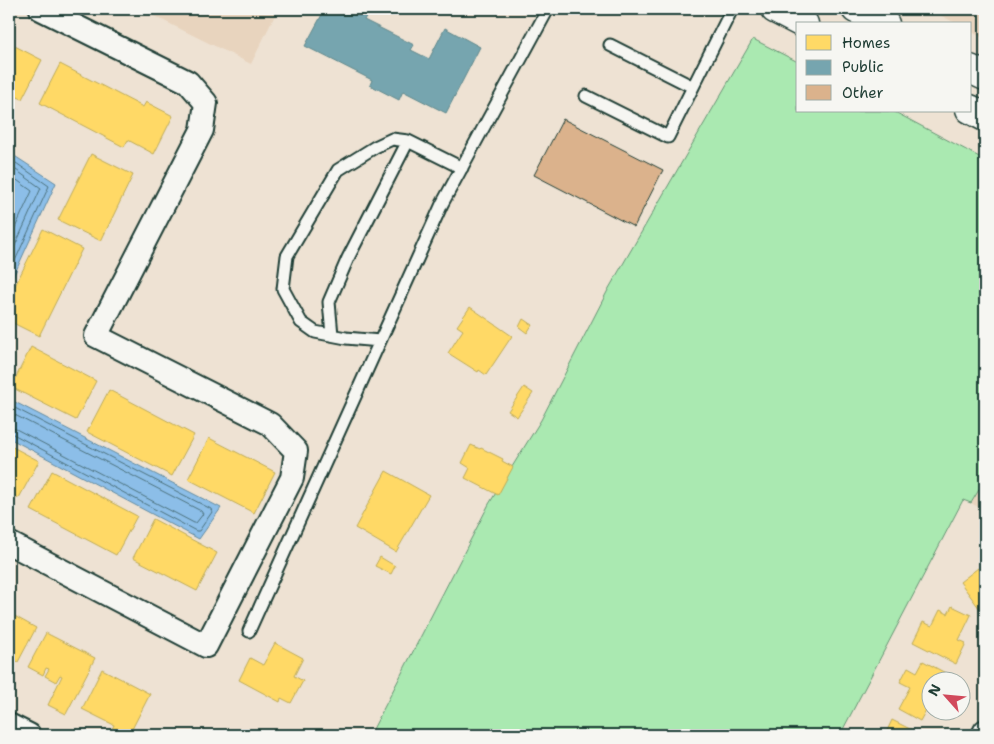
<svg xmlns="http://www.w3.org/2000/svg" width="994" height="744" viewBox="0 0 994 744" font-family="'Shantell Sans',sans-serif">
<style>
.built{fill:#e8d4be}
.green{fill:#aae9b1;stroke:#649372}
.water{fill:#8cbee8;stroke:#608aa0}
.homes{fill:#ffd966;stroke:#bcaa57}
.public{fill:#76a5af;stroke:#5c868a}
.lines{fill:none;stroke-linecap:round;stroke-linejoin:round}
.shore{stroke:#4b717c;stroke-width:1}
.building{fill:#dbb28c;stroke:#1f3d34}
.lane-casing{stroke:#1f3d34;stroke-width:15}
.street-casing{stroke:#1f3d34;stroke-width:26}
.secondary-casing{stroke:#1f3d34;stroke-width:31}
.lane{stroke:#f6f6f2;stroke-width:11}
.street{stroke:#f6f6f2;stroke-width:22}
.secondary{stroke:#f6f6f2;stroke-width:28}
</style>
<rect width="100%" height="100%" fill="#eee2d3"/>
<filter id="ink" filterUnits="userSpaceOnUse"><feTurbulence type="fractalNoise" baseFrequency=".02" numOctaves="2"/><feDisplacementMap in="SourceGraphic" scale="10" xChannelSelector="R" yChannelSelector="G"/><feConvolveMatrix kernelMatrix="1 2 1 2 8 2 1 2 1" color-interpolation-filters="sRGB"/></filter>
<g filter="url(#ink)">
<path class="built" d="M 140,9 L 278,9 L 251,64 Z
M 929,9 L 985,9 L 985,39 L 970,31 L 970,24 L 957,24 Z
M 985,480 L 985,511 L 971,503 Z"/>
<path class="green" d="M 753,39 L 798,62 L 798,111 L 893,111 L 985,160 L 985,480 L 971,503 L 963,500 L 840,735 L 370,735 L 489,504 L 541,420 L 608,290 Z"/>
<path class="water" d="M 13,155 L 56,183 L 9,286 L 9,164 Z
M 9,399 L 221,508 L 199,539 L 9,438 Z"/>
<path class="homes" d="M 9,43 L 42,60 L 22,99 L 9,93 Z
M 60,64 L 143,107 L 146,102 L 173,116 L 154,154 L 128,140 L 124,147 L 40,103 Z
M 91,154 L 133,175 L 101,241 L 58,220 Z
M 43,229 L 82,249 L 39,336 L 9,321 L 9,298 Z
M 470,307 L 512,336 L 486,375 L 479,370 L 478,372 L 448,353 L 463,330 L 457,326 Z
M 523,319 L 532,325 L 527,333 L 519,327 Z
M 31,347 L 96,381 L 76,420 L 11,387 Z
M 524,387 L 533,393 L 517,417 L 508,411 Z
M 109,390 L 194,435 L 172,476 L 87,432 Z
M 209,438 L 275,472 L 254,513 L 188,479 Z
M 9,445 L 39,461 L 19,498 L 9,493 Z
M 471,445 L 480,449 L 481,448 L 503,459 L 502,461 L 513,467 L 498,495 L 465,478 L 470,468 L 462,463 Z
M 52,471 L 137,516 L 116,555 L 31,510 Z
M 386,471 L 429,495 L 396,552 L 355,528 Z
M 153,519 L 217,553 L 197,591 L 133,558 Z
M 380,557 L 395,566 L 391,574 L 375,566 Z
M 978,568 L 985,578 L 985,616 L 960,582 Z
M 952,606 L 971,615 L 959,640 L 966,643 L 956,664 L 913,642 L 923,622 L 932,626 L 940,610 L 948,614 Z
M 9,613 L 36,628 L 18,662 L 9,657 Z
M 46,633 L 95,658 L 66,714 L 48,705 L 62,676 L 60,675 L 56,682 L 45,676 L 49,669 L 46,668 L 43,675 L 28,667 Z
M 275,643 L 303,658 L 294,676 L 303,681 L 291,703 L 281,698 L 280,702 L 239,680 L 250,658 L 263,665 Z
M 923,661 L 955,678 L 954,682 L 932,682 L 932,699 L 920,721 L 898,709 L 910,687 L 900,682 L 908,667 L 917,672 Z
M 102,669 L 150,694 L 129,735 L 109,735 L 114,725 L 82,709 Z
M 892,720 L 916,732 L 914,735 L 885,735 Z"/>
<path class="public" d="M 325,9 L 370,9 L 364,20 L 414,45 L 411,50 L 429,59 L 445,28 L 480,47 L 446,113 L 403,91 L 399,100 L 370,85 L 372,80 L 305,46 Z"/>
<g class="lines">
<path class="shore" d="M 9,164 L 16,163 L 49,186 L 9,274
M 9,170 L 16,170 L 41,188 L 9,259
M 9,178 L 14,178 L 32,191 L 9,241
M 9,405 L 211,509 L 212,512 L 199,531 L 196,531 L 13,434 L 9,434
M 9,412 L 201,511 L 203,514 L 196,523 L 194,523 L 16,429 L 9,427"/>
</g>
<path class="building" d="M 563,119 L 663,170 L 634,227 L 534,175 Z"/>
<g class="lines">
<defs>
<path id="lane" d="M 610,45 L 693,87
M 586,96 L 668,137 L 732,9
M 332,335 L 329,302 L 348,258 L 408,141
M 380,341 L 346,338 L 315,332 L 301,322 L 283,289 L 287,256 L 338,170 L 375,147 L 392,139 L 408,141 L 462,168
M 249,631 L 442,204 L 548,9"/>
<path id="street" d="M 9,543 L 206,646 L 292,478 L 296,451 L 270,424 L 96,336 L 202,130 L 206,103 L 188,82 L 41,9
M 9,725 L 29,735
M 983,735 L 985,731"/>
<path id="secondary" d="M 775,9 L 804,24
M 856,9 L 885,24
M 970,69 L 985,76
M 970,109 L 985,117"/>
</defs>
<use href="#lane" class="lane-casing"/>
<use href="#street" class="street-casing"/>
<use href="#secondary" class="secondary-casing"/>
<use href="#lane" class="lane"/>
<use href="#street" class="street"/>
<use href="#secondary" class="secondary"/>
</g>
</g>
<rect width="994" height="744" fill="none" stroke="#f6f6f2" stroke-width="30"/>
<rect x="15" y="15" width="964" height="714" fill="none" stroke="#1f3d34" stroke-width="2" filter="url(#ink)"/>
<rect x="796" y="22" width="175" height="90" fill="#f6f6f2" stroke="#a0aca6"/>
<rect x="806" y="35" width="25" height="15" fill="#ffd966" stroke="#a0aca6"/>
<text x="842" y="48" font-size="15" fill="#1f3d34">Homes</text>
<rect x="806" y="60" width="25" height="15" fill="#76a5af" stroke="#a0aca6"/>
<text x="842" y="72" font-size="15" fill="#1f3d34">Public</text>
<rect x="806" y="85" width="25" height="15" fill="#dbb28c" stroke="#a0aca6"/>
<text x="842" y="98" font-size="15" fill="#1f3d34">Other</text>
<g transform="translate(946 696) rotate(297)"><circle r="24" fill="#f6f6f2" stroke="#a0aca6"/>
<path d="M0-4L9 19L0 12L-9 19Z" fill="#d1495b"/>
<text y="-8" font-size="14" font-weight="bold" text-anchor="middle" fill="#1f3d34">N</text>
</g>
</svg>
